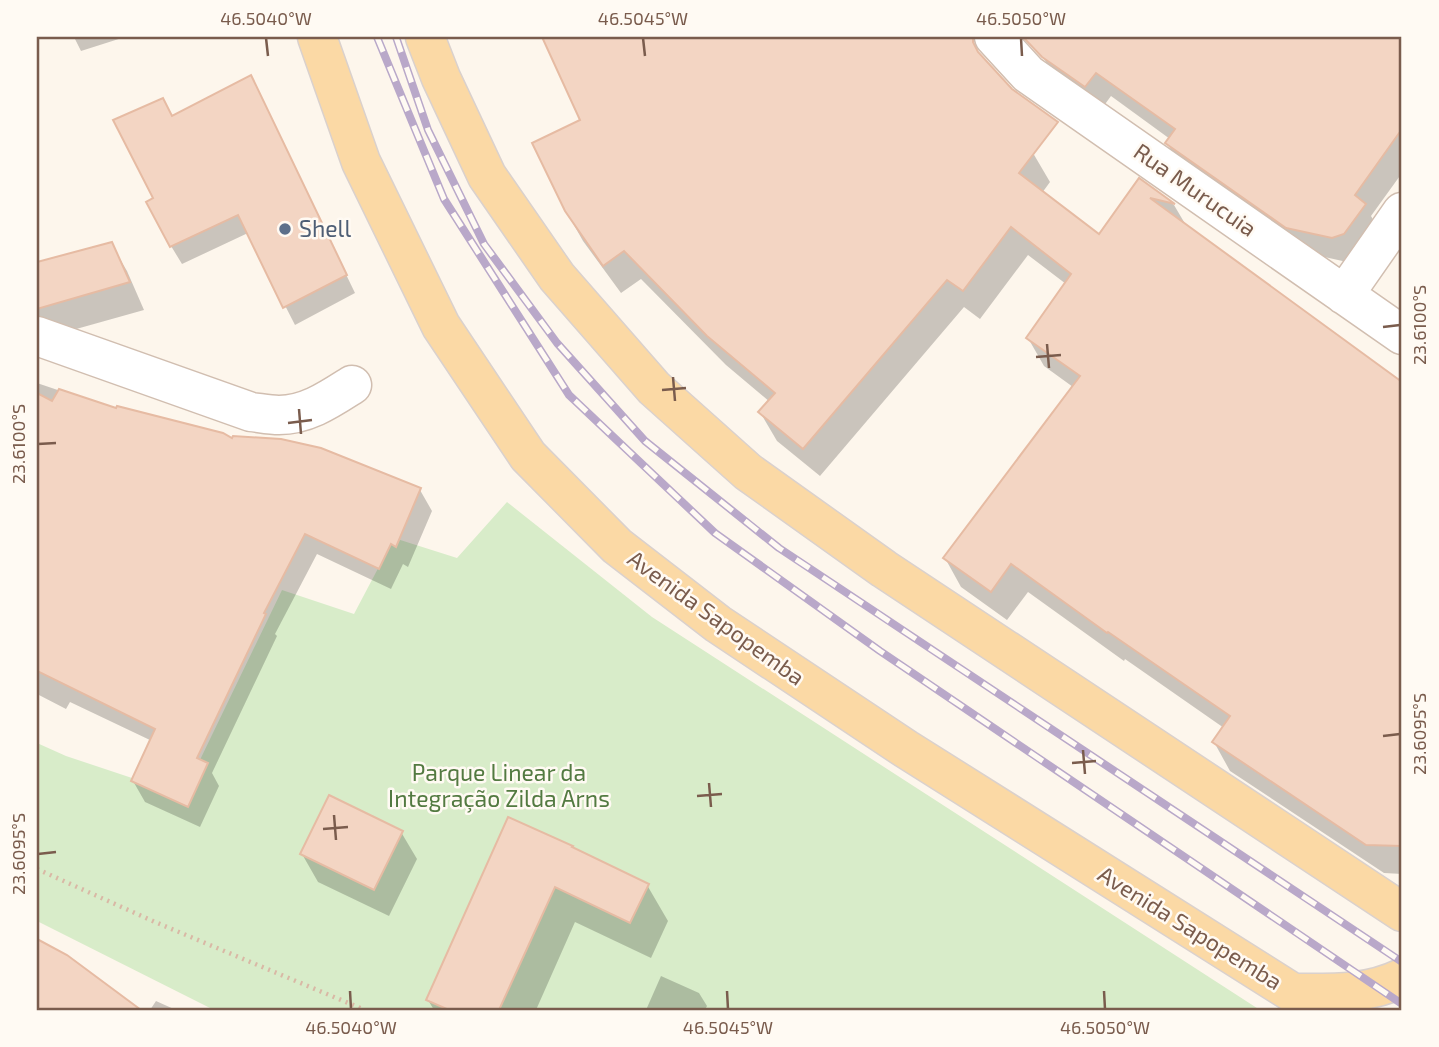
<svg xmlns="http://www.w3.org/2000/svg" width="1439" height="1047" viewBox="0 0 1439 1047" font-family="'Exo 2',sans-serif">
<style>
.green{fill:#d8ecc9}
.shadow{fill:#0003}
.building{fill:#f3d5c3;stroke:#e6bba3;stroke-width:2}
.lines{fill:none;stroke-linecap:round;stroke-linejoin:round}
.minor-casing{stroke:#d1beb0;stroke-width:41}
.major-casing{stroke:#dad1cd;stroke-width:41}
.path{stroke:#d9b8a5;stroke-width:4.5;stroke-dasharray:2 5;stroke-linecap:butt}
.minor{stroke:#fff;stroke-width:38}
.major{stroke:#fbd9a5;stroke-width:38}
.rail-casing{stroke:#b9a8c9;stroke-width:8}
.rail{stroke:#fffaf3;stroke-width:5;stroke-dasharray:16;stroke-linecap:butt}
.ticks{fill:none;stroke:#7a5c4d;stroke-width:2.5}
.service-dot{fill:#5c6f8a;stroke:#fffaf3;stroke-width:2.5}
.labels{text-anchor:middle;stroke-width:5;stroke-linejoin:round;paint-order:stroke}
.street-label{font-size:23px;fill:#7a5c4d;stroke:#fffaf3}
.service-label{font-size:23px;fill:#4e5e75;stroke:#fffaf3;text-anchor:start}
.park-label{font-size:23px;fill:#537a41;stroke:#fffaf3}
.neatline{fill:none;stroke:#7a5c4d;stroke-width:2.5}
.ticks-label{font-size:18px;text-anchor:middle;fill:#7a5c4d}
</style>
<rect width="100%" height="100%" fill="#fdf6ec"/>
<path class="green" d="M 507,502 L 652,617 L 1260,1010 L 214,1010 L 37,921 L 37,743 L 66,756 L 183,795 L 282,590 L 354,614 L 394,538 L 457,558 Z"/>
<path class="shadow" d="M 74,37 L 125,37 L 81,51 Z
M 544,37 L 943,37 L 1033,153 L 1050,182 L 1042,193 L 1100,237 L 1140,181 L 1174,205 L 1187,227 L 1402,384 L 1402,874 L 1384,873 L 1230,771 L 1214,742 L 1224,728 L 1125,659 L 1124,661 L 1028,592 L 1007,620 L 961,587 L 945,558 L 1073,387 L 1044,366 L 1028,338 L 1066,284 L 1028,255 L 980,319 L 964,307 L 820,476 L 777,441 L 760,412 L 770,402 L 726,365 L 641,279 L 621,293 L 583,241 L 566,211 L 582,121 Z
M 1046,37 L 1402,37 L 1402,173 L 1371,216 L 1379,230 L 1347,262 L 1302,252 L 1181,168 L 1167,143 L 1170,139 L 1111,96 L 1100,111 L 1055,78 L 1041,53 Z
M 260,96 L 355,293 L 295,325 L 248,233 L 182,264 L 171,246 L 156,199 L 172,118 Z
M 111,244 L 127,271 L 144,310 L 37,340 L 37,264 Z
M 37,383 L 117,410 L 420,490 L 432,511 L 408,567 L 403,564 L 391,589 L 317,554 L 275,634 L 277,636 L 212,773 L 219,786 L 200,827 L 145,802 L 133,781 L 152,741 L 70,702 L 66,709 L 37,694 Z
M 509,819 L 647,885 L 668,921 L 651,958 L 575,922 L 536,1010 L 434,1010 L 428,1000 Z
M 401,832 L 417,859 L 389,916 L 318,882 L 302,854 Z
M 37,942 L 66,957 L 138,1010 L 37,1010 Z
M 661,976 L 699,993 L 707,1006 L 705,1010 L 646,1010 Z
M 156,1001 L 176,1010 L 150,1010 Z"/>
<path class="building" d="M 542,37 L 973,37 L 973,42 L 978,52 L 1012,89 L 1058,122 L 1019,173 L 1099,234 L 1139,178 L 1175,204 L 1150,198 L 1402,382 L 1402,846 L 1366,845 L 1212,742 L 1230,716 L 1108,632 L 1107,633 L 1011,564 L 991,592 L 943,558 L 1080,376 L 1026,338 L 1071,274 L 1011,227 L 963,291 L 947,280 L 803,449 L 758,412 L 775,393 L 707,336 L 624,251 L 603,266 L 565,211 L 532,143 L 580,120 Z
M 1023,37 L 1402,37 L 1402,129 L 1355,195 L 1366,204 L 1344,234 L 1332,238 L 1286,228 L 1165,143 L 1175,129 L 1096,73 L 1085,87 L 1042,57 Z
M 251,75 L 347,275 L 283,308 L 238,215 L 170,247 L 146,202 L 153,198 L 113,120 L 163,98 L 172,116 Z
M 112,242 L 130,282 L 37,309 L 37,262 Z
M 59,389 L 116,408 L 117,406 L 223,433 L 232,438 L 233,436 L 281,439 L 321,448 L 421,488 L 396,547 L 391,544 L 379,569 L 305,534 L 264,613 L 266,614 L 197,758 L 208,763 L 188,807 L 131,781 L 155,729 L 37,671 L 37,393 L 52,401 Z
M 329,795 L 403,831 L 374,890 L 300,854 Z
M 508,817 L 573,846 L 572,847 L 649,884 L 630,923 L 555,887 L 499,1010 L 449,1010 L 426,1000 Z
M 37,939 L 67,955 L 141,1010 L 37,1010 Z"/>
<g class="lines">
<defs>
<path id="minor" d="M 994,37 L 1028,74 L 1402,335
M 1344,295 L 1402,212
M 37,336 L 251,412 C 260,413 270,415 279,415 C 307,415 330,399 352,385"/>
<path id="major" d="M 317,37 L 361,162 L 441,326 L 528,456 L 617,546 L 718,624 L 906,749 L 1320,1010
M 425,37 L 441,78 L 487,176 L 557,277 L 654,388 L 748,472 L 884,569 L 1402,912
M 1293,993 C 1331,993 1367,995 1402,978"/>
</defs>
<use href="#minor" class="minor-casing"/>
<use href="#major" class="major-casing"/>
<path class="path" d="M 37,869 L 155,922 L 365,1010"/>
<use href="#minor" class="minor"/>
<use href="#major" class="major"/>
<defs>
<path id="rail" d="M 377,37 L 444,199 L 569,395 L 715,533 L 880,651 L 1402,1004
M 396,37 L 428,130 L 484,244 L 557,343 L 645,441 L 779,548 L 1402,962"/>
</defs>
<use href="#rail" class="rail-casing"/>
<use href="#rail" class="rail"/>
</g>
<path class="ticks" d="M 266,38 L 268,56M 643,38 L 645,56M 1021,38 L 1022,56M 1383,327 L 1400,325M 1047,344 L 1049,368M 1036,357 L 1061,355M 673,377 L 675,401M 662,390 L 686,388M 299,409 L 301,434M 288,423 L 312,420M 38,444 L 56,443M 1383,736 L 1400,734M 1083,750 L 1085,774M 1072,763 L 1096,761M 709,783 L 711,807M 697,796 L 722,794M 334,815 L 336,840M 323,829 L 348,827M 38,854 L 56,852M 350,991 L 351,1009M 727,991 L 728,1009M 1104,991 L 1105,1009"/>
<circle class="service-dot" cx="285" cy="229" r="7"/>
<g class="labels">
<g class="street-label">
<text transform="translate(1195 190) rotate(35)" y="8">Rua Murucuia</text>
<text transform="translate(716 618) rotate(36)" y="8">Avenida Sapopemba</text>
<text transform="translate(1190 928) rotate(32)" y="8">Avenida Sapopemba</text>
</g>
<g class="service-label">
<text x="299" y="237">Shell</text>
</g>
<g class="park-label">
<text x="499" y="781">Parque Linear da<tspan x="499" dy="26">Integração Zilda Arns</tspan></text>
</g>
</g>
<rect width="1439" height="1047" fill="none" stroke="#fffaf3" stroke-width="77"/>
<rect x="38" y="38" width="1362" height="971" class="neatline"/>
<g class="ticks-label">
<text x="266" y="25">46.5040°W</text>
<text x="643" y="25">46.5045°W</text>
<text x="1021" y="25">46.5050°W</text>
<text transform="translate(1420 325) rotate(-90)" y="6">23.6100°S</text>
<text transform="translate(19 444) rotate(-90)" y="6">23.6100°S</text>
<text transform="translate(1420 734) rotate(-90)" y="6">23.6095°S</text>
<text transform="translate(19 854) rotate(-90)" y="6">23.6095°S</text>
<text x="351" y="1034">46.5040°W</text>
<text x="728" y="1034">46.5045°W</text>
<text x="1105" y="1034">46.5050°W</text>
</g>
</svg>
